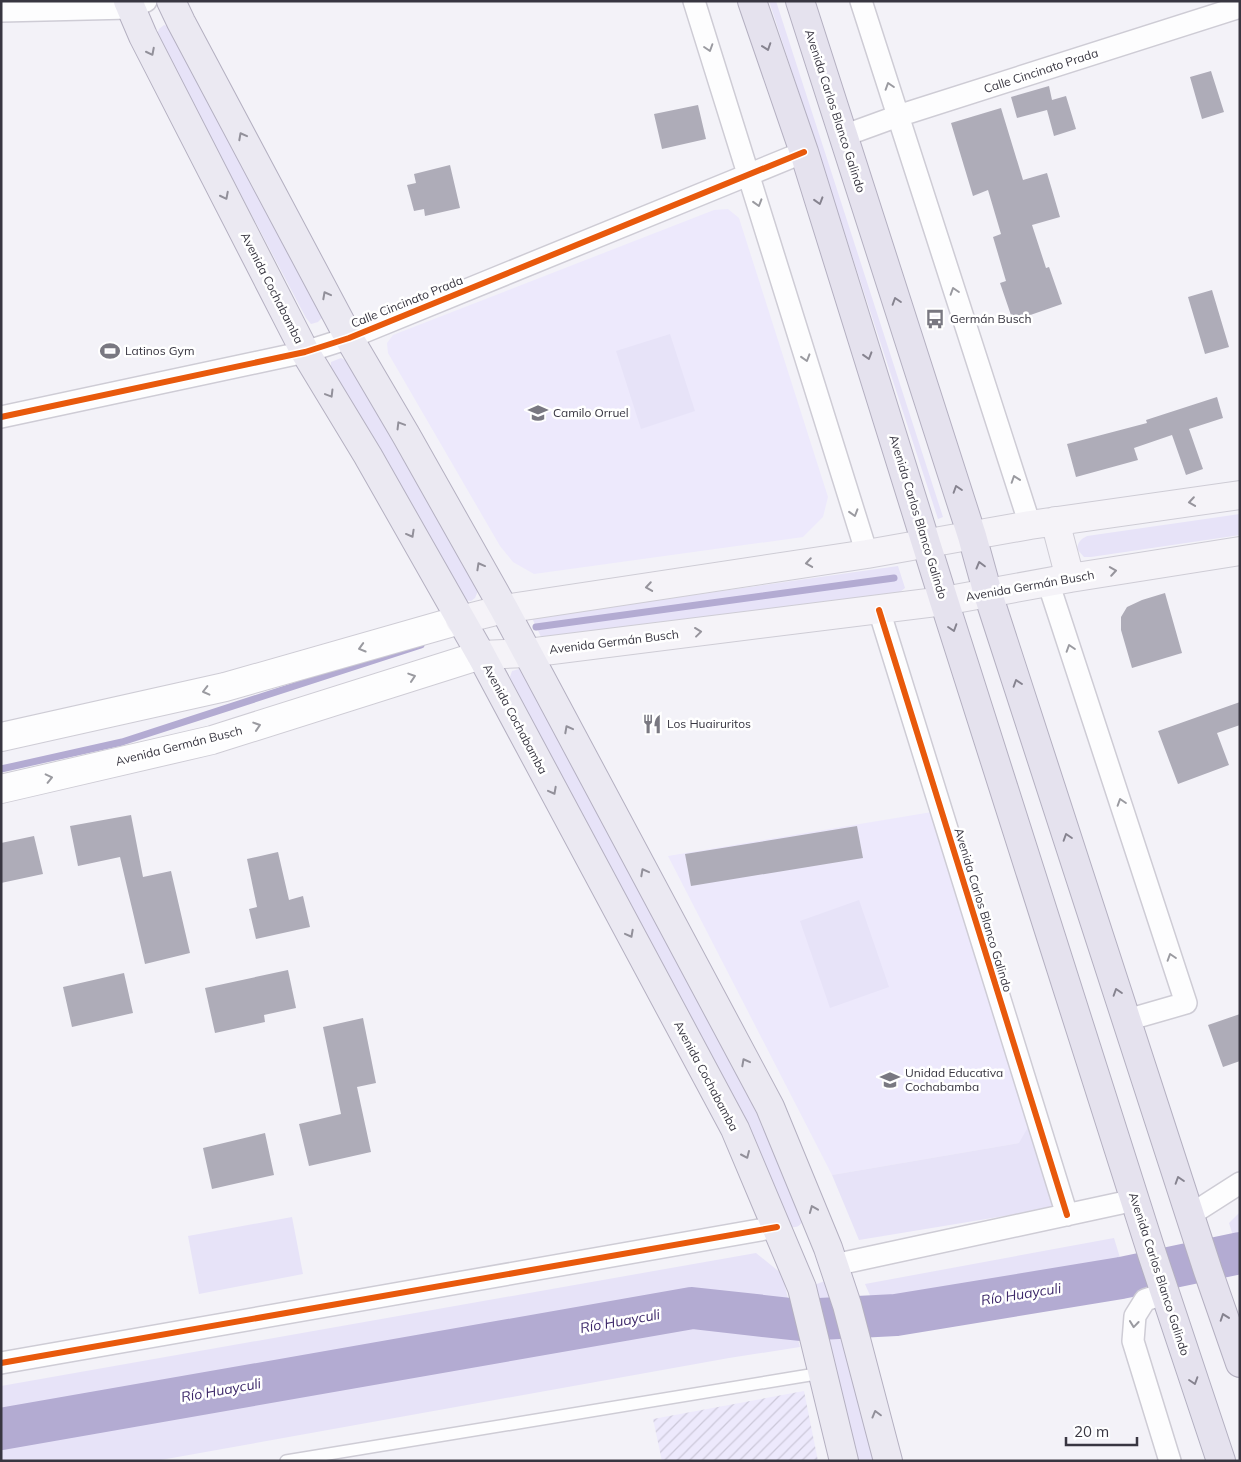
<svg xmlns="http://www.w3.org/2000/svg" width="1241" height="1462" viewBox="0 0 1241 1462" font-family="Mulish,sans-serif">
<style>
.built{fill:#ede9fc}
.industrial{fill:url(#industrial-furrows)}
.green{fill:#e7e3f8}
.lines{fill:none;stroke-linecap:round;stroke-linejoin:round}
.stream{stroke:#b3abd2;stroke-width:7}
.river{stroke:#b3abd2;stroke-width:42}
.building{fill:#aeacb8}
.service-casing{stroke:#ceccd5;stroke-width:14}
.minor-casing{stroke:#ceccd5;stroke-width:24}
.tertiary-casing{stroke:#ceccd5;stroke-width:30}
.secondary-casing{stroke:#ceccd5;stroke-width:30}
.primary-casing{stroke:#b4b0c1;stroke-width:30}
.trunk-casing{stroke:#b4b0c1;stroke-width:30}
.service{stroke:#fdfdfe;stroke-width:11}
.minor{stroke:#fdfdfe;stroke-width:21}
.tertiary{stroke:#fdfdfe;stroke-width:28}
.secondary{stroke:#f5f3f8;stroke-width:28}
.primary{stroke:#ebe9f2;stroke-width:28}
.trunk{stroke:#e5e2ee;stroke-width:28}
.cycleway-casing{stroke:#fff;stroke-width:9}
.cycleway{stroke:#e8590c;stroke-width:6}
.oneway{stroke:#86838f}
.oneway2{stroke:#9a9aa0}
.oneway3{stroke:#92909a}
.oneway4{stroke:#96949c}
.labels{text-anchor:middle;stroke-width:5;stroke-linejoin:round;paint-order:stroke}
.street-label{font-size:12px;fill:#383641;stroke:#fff}
.poi-label{font-size:12px;fill:#383641;stroke:#fff;text-anchor:start}
.water-label{font-size:14px;font-style:italic;fill:#3d286a;stroke:#fff}
</style>
<defs>
<pattern id="industrial-furrows" width="10" height="10" patternUnits="userSpaceOnUse" patternTransform="scale(1.25)"><rect width="10" height="10" fill="#ede9fc"/><path d="M-1 1l2-2M0 10L10 0M9 11l2-2" fill="none" stroke="#ccc8d9"/></pattern>
</defs>
<rect width="100%" height="100%" fill="#f3f2f8"/>
<path class="built" d="M 728,209 L 739,218 L 828,497 L 823,517 L 803,537 L 534,574 L 513,562 L 500,546 L 388,353 L 387,343 L 393,335 L 714,210 Z
M 932,812 L 1028,1127 L 1020,1143 L 832,1175 L 668,856 Z"/>
<path class="industrial" d="M 804,1391 L 818,1461 L 662,1461 L 653,1419 Z"/>
<path class="green" d="M 769,1 L 776,1 L 943,517 L 938,519 Z
M 164,25 L 170,27 L 320,311 L 322,318 L 318,322 L 311,324 L 306,318 L 157,35 L 159,29 Z
M 670,334 L 695,411 L 641,429 L 616,351 Z
M 341,358 L 347,361 L 478,591 L 475,598 L 471,601 L 464,600 L 331,370 L 331,362 Z
M 1240,514 L 1240,535 L 1091,557 L 1084,557 L 1077,549 C 1078,542 1081,539 1087,536 Z
M 898,566 L 905,588 L 895,596 L 543,641 L 532,618 Z
M 519,669 L 525,672 L 745,1087 L 778,1155 L 804,1215 C 802,1224 800,1228 790,1227 L 509,680 L 512,671 Z
M 859,900 L 889,987 L 830,1008 L 800,921 Z
M 1028,1127 L 1053,1208 L 859,1240 L 832,1175 L 1019,1143 Z
M 1240,1212 L 1240,1258 L 1229,1223 Z
M 292,1217 L 303,1274 L 199,1294 L 188,1236 Z
M 1114,1238 L 1132,1297 L 885,1330 L 865,1284 Z
M 756,1253 L 782,1274 L 800,1347 L 729,1358 L 155,1461 L 1,1461 L 1,1386 Z
M 825,1281 L 840,1327 L 874,1461 L 858,1461 L 814,1285 Z"/>
<g class="lines">
<path class="stream" d="M 536,627 L 894,578
M 1,769 L 122,742 L 421,645"/>
<path class="river" d="M 1,1429 L 692,1308 L 800,1320 L 896,1315 L 1121,1278 L 1240,1253"/>
</g>
<path class="building" d="M 1211,71 L 1224,112 L 1202,119 L 1190,77 Z
M 1049,86 L 1052,100 L 1066,96 L 1076,129 L 1054,136 L 1047,110 L 1017,118 L 1011,97 Z
M 698,105 L 706,139 L 662,149 L 654,114 Z
M 1001,108 L 1023,180 L 1047,173 L 1060,217 L 1032,225 L 1046,268 L 1049,267 L 1062,304 L 1013,321 L 1000,283 L 1006,281 L 993,237 L 1001,234 L 988,190 L 973,196 L 951,123 Z
M 450,165 L 460,208 L 425,216 L 424,209 L 414,211 L 407,185 L 416,183 L 414,174 Z
M 1212,290 L 1229,347 L 1205,354 L 1188,297 Z
M 1217,397 L 1223,418 L 1189,429 L 1203,469 L 1186,475 L 1172,435 L 1134,448 L 1138,460 L 1076,477 L 1067,444 L 1147,423 L 1146,420 Z
M 1165,593 L 1182,653 L 1132,668 L 1121,630 L 1121,617 L 1127,607 L 1142,600 Z
M 1240,702 L 1240,725 L 1217,733 L 1229,765 L 1178,784 L 1158,731 Z
M 131,815 L 143,877 L 171,871 L 190,953 L 145,964 L 120,857 L 78,866 L 70,826 Z
M 857,826 L 863,858 L 691,886 L 685,854 Z
M 34,836 L 43,874 L 1,883 L 1,843 Z
M 278,852 L 289,900 L 303,896 L 310,927 L 256,939 L 249,909 L 257,907 L 247,859 Z
M 288,970 L 296,1008 L 264,1015 L 265,1022 L 215,1033 L 205,988 Z
M 124,973 L 133,1013 L 72,1027 L 63,987 Z
M 1240,1014 L 1240,1061 L 1223,1067 L 1208,1025 Z
M 363,1018 L 376,1083 L 357,1087 L 371,1152 L 309,1166 L 299,1124 L 341,1114 L 323,1027 Z
M 265,1133 L 274,1175 L 212,1189 L 203,1148 Z"/>
<g class="lines">
<defs>
<path id="service" d="M 286,1461 L 822,1373"/>
<path id="minor" d="M 694,1 L 867,554
M 861,1 L 1030,525
M 1,11 L 130,8 L 146,1
M 843,136 L 898,116 L 1240,7
M 1,417 L 305,352 L 349,338 L 804,152
M 1048,582 L 1186,1003 L 1127,1020
M 879,610 L 1067,1215
M 1190,1215 L 1240,1183
M 834,1265 L 1135,1200
M 1166,1293 L 1145,1300 L 1135,1316 L 1133,1341 L 1170,1461
M 1,1363 L 777,1227"/>
<path id="tertiary" d="M 1,737 L 225,687 L 460,620
M 1,789 L 212,740 L 481,655"/>
<path id="secondary" d="M 1055,521 L 1070,578
M 460,620 L 504,609 L 867,554 L 1030,525 L 1240,495
M 481,655 L 528,653 L 944,601 L 1070,578 L 1240,551"/>
<path id="primary" d="M 128,1 L 143,36 L 305,352 L 368,456 L 481,655 L 735,1129 L 802,1288 L 844,1461
M 171,1 L 181,22 L 349,338 L 406,435 L 504,609 L 770,1107 L 828,1248 L 847,1305 L 888,1461"/>
<path id="trunk" d="M 752,1 L 804,152 L 944,601 L 1153,1257 L 1221,1461
M 800,1 L 972,536 L 988,594 L 1208,1271 L 1240,1363"/>
</defs>
<use href="#service" class="service-casing"/>
<use href="#minor" class="minor-casing"/>
<use href="#tertiary" class="tertiary-casing"/>
<use href="#secondary" class="secondary-casing"/>
<use href="#primary" class="primary-casing"/>
<use href="#trunk" class="trunk-casing"/>
<use href="#service" class="service"/>
<use href="#minor" class="minor"/>
<use href="#tertiary" class="tertiary"/>
<use href="#secondary" class="secondary"/>
<use href="#primary" class="primary"/>
<use href="#trunk" class="trunk"/>
<defs>
<path id="cycleway" d="M 1,417 L 305,352 L 349,338 L 804,152
M 879,610 L 1067,1215
M 1,1363 L 777,1227"/>
</defs>
<use href="#cycleway" class="cycleway-casing"/>
<use href="#cycleway" class="cycleway"/>
</g>
<defs><path id="oneway-chevron" d="M-2-3.5L2.5 0L-2 3.5" fill="none" stroke-width="1.6" stroke-linecap="round" stroke-linejoin="round" transform="scale(1.25)"/></defs>
<g class="oneway">
<use href="#oneway-chevron" transform="translate(767 47) rotate(71)"/>
<use href="#oneway-chevron" transform="translate(819 201) rotate(73)"/>
<use href="#oneway-chevron" transform="translate(896 301) rotate(-108)"/>
<use href="#oneway-chevron" transform="translate(868 356) rotate(73)"/>
<use href="#oneway-chevron" transform="translate(957 489) rotate(-108)"/>
<use href="#oneway-chevron" transform="translate(980 565) rotate(-105)"/>
<use href="#oneway-chevron" transform="translate(953 628) rotate(72)"/>
<use href="#oneway-chevron" transform="translate(1017 683) rotate(-108)"/>
<use href="#oneway-chevron" transform="translate(1067 837) rotate(-108)"/>
<use href="#oneway-chevron" transform="translate(1117 992) rotate(-108)"/>
<use href="#oneway-chevron" transform="translate(1179 1180) rotate(-108)"/>
<use href="#oneway-chevron" transform="translate(1224 1317) rotate(-109)"/>
<use href="#oneway-chevron" transform="translate(1194 1381) rotate(72)"/>
</g>
<g class="oneway2">
<use href="#oneway-chevron" transform="translate(709 48) rotate(72)"/>
<use href="#oneway-chevron" transform="translate(889 86) rotate(-108)"/>
<use href="#oneway-chevron" transform="translate(758 203) rotate(73)"/>
<use href="#oneway-chevron" transform="translate(954 291) rotate(-108)"/>
<use href="#oneway-chevron" transform="translate(806 358) rotate(73)"/>
<use href="#oneway-chevron" transform="translate(1015 479) rotate(-109)"/>
<use href="#oneway-chevron" transform="translate(854 513) rotate(73)"/>
<use href="#oneway-chevron" transform="translate(362 648) rotate(164)"/>
<use href="#oneway-chevron" transform="translate(1070 648) rotate(-108)"/>
<use href="#oneway-chevron" transform="translate(412 677) rotate(-18)"/>
<use href="#oneway-chevron" transform="translate(206 691) rotate(166)"/>
<use href="#oneway-chevron" transform="translate(257 726) rotate(-18)"/>
<use href="#oneway-chevron" transform="translate(49 778) rotate(-13)"/>
<use href="#oneway-chevron" transform="translate(1121 802) rotate(-108)"/>
<use href="#oneway-chevron" transform="translate(1171 957) rotate(-108)"/>
<use href="#oneway-chevron" transform="translate(1134 1324) rotate(96)"/>
</g>
<g class="oneway3">
<use href="#oneway-chevron" transform="translate(151 52) rotate(63)"/>
<use href="#oneway-chevron" transform="translate(242 136) rotate(-118)"/>
<use href="#oneway-chevron" transform="translate(225 196) rotate(63)"/>
<use href="#oneway-chevron" transform="translate(326 295) rotate(-118)"/>
<use href="#oneway-chevron" transform="translate(330 394) rotate(59)"/>
<use href="#oneway-chevron" transform="translate(400 425) rotate(-121)"/>
<use href="#oneway-chevron" transform="translate(411 534) rotate(61)"/>
<use href="#oneway-chevron" transform="translate(480 566) rotate(-119)"/>
<use href="#oneway-chevron" transform="translate(568 729) rotate(-118)"/>
<use href="#oneway-chevron" transform="translate(553 791) rotate(62)"/>
<use href="#oneway-chevron" transform="translate(644 872) rotate(-118)"/>
<use href="#oneway-chevron" transform="translate(630 934) rotate(62)"/>
<use href="#oneway-chevron" transform="translate(745 1062) rotate(-118)"/>
<use href="#oneway-chevron" transform="translate(746 1155) rotate(66)"/>
<use href="#oneway-chevron" transform="translate(813 1209) rotate(-112)"/>
<use href="#oneway-chevron" transform="translate(876 1414) rotate(-105)"/>
</g>
<g class="oneway4">
<use href="#oneway-chevron" transform="translate(1192 502) rotate(172)"/>
<use href="#oneway-chevron" transform="translate(809 563) rotate(171)"/>
<use href="#oneway-chevron" transform="translate(1113 571) rotate(-9)"/>
<use href="#oneway-chevron" transform="translate(649 587) rotate(171)"/>
<use href="#oneway-chevron" transform="translate(698 632) rotate(-7)"/>
</g>
<defs>
<symbol id="bus-bare" viewBox="-9 -9 18 18"><path d="M-5-6H5V4H4V6H2V4H-2V6H-4V4H-5ZM-3.5-4V0h7V-4ZM-3.5 1.2v1.5H-2V1.2ZM2 1.2v1.5H3.5V1.2Z" fill="#797881" stroke="#fff" stroke-width="2.5" paint-order="stroke"/></symbol>
<symbol id="stadium-bare" viewBox="-9 -9 18 18"><path d="M0-5a6.5 5 0 1 0 0 10a6.5 5 0 1 0 0-10ZM-3.5-1.8h7v3.6h-7Z" fill="#797881" stroke="#fff" stroke-width="2.5" paint-order="stroke"/></symbol>
<symbol id="school-bare" viewBox="-9 -9 18 18"><path d="M0-5L7-2L0 1L-7-2ZM-4 1L0 2.5L4 1V4Q0 6-4 4Z" fill="#797881" stroke="#fff" stroke-width="2.5" paint-order="stroke"/></symbol>
<symbol id="restaurant-bare" viewBox="-9 -9 18 18"><path d="M-5-6h1v4h1v-4h1v4h1v-4h1v5L-1.5 .5V6h-2V.5L-5-1ZM5-6V6H3V1.5H1.5Q1.5-4 5-6Z" fill="#797881" stroke="#fff" stroke-width="2.5" paint-order="stroke"/></symbol>
</defs>
<g fill-rule="evenodd">
<use href="#bus-bare" x="921" y="305" width="28" height="28"/>
<use href="#stadium-bare" x="96" y="337" width="28" height="28"/>
<use href="#school-bare" x="524" y="399" width="28" height="28"/>
<use href="#restaurant-bare" x="638" y="710" width="28" height="28"/>
<use href="#school-bare" x="876" y="1066" width="28" height="28"/>
</g>
<g class="labels">
<g class="street-label">
<text transform="translate(1041 71) rotate(-18)" y="4">Calle Cincinato Prada</text>
<text transform="translate(835 111) rotate(72)" y="4">Avenida Carlos Blanco Galindo</text>
<text transform="translate(272 288) rotate(63)" y="4">Avenida Cochabamba</text>
<text transform="translate(407 302) rotate(-22)" y="4">Calle Cincinato Prada</text>
<text transform="translate(918 517) rotate(73)" y="4">Avenida Carlos Blanco Galindo</text>
<text transform="translate(1030 586) rotate(-10)" y="4">Avenida Germán Busch</text>
<text transform="translate(614 642) rotate(-7)" y="4">Avenida Germán Busch</text>
<text transform="translate(515 719) rotate(62)" y="4">Avenida Cochabamba</text>
<text transform="translate(179 746) rotate(-14)" y="4">Avenida Germán Busch</text>
<text transform="translate(983 910) rotate(73)" y="4">Avenida Carlos Blanco Galindo</text>
<text transform="translate(706 1076) rotate(62)" y="4">Avenida Cochabamba</text>
<text transform="translate(1159 1274) rotate(72)" y="4">Avenida Carlos Blanco Galindo</text>
</g>
<g class="poi-label">
<text x="950" y="323">Germán Busch</text>
<text x="125" y="355">Latinos Gym</text>
<text x="553" y="417">Camilo Orruel</text>
<text x="667" y="728">Los Huairuritos</text>
<text x="905" y="1077">Unidad Educativa<tspan x="905" dy="14">Cochabamba</tspan></text>
</g>
<g class="water-label">
<text transform="translate(1021 1294) rotate(-9)" y="5">Río Huayculi</text>
<text transform="translate(620 1321) rotate(-10)" y="5">Río Huayculi</text>
<text transform="translate(221 1390) rotate(-10)" y="5">Río Huayculi</text>
</g>
</g>
<rect width="1241" height="1462" fill="none" stroke="#383641" stroke-width="5"/>
<path d="M1066 1437v8h71v-8" fill="none" stroke="#383641" stroke-width="2.5"/>
<text x="1074" y="1437" font-size="15" fill="#383641" stroke="#ffffff" stroke-width="4" paint-order="stroke">20 m</text>
</svg>
